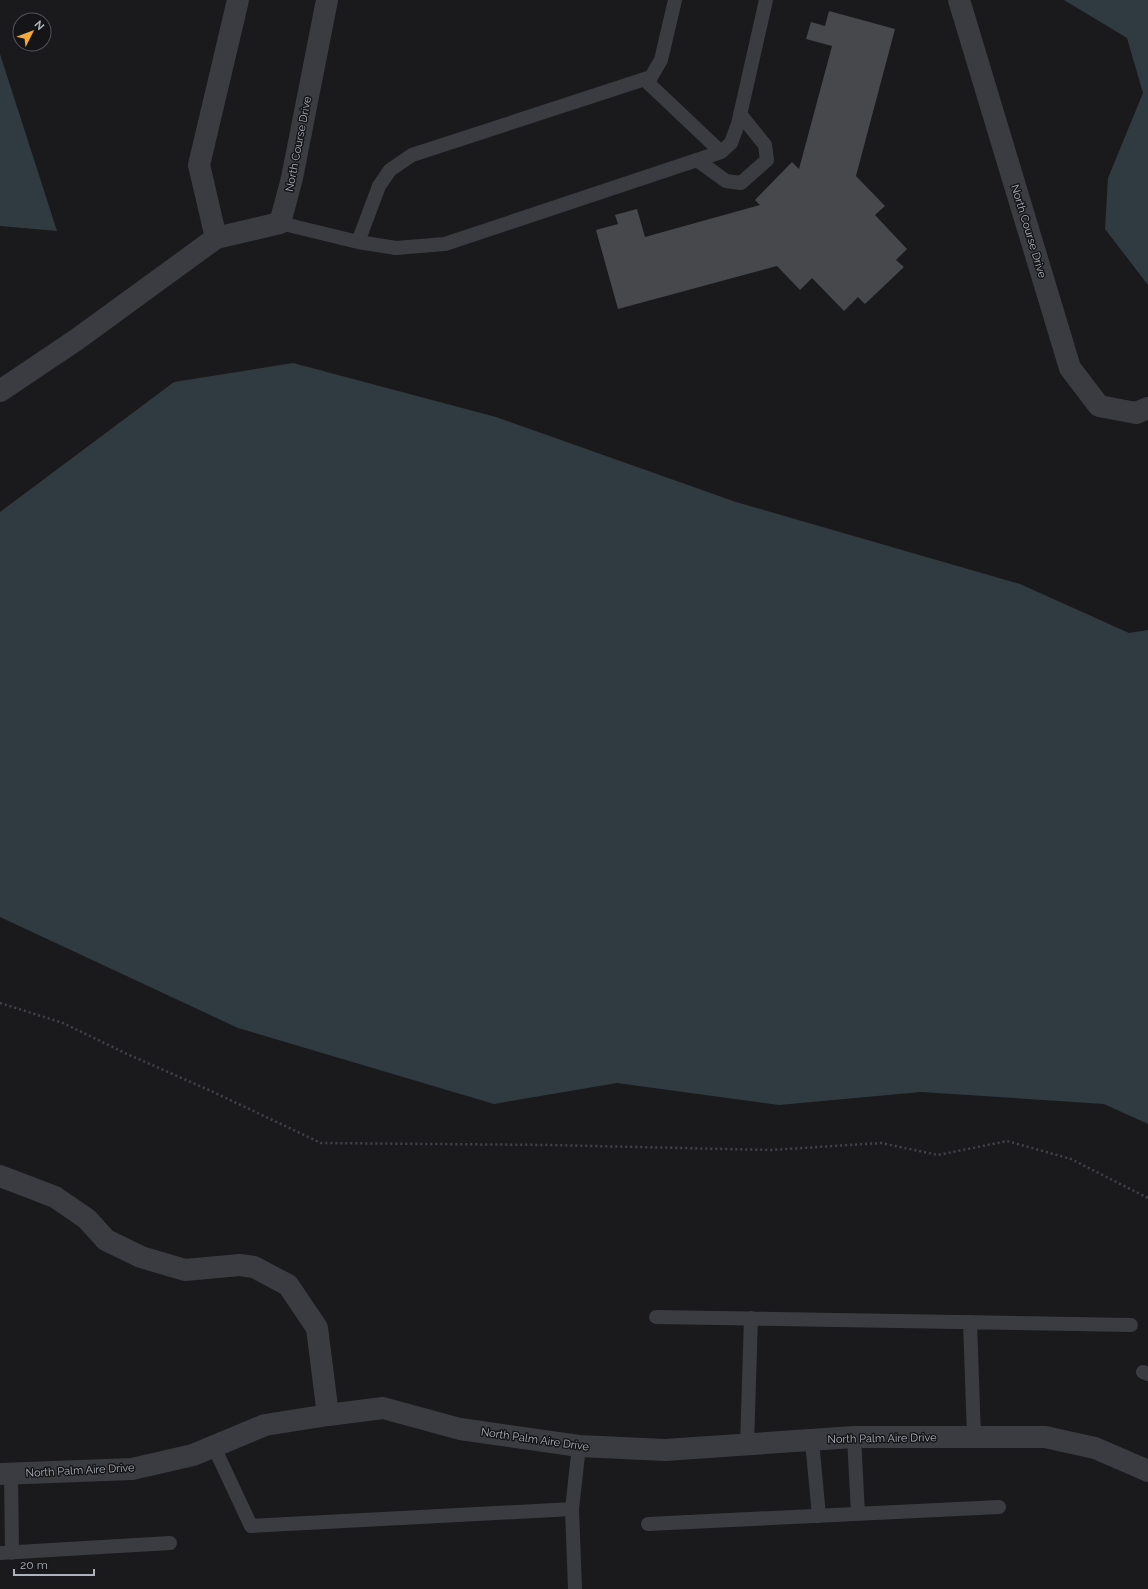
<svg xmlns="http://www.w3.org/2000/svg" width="1148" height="1589" viewBox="0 0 1148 1589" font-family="Raleway,sans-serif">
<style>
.water{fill:#303a41}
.building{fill:#47484c}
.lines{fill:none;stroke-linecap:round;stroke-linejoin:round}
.path{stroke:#414449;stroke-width:2.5;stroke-dasharray:2 3;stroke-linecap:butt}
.lane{stroke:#3b3c42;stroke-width:14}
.street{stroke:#3b3c42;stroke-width:22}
.labels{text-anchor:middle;stroke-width:3;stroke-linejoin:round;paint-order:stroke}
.street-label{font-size:11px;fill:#adb2bc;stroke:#151518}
</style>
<rect width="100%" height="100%" fill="#1a1a1c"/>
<path class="water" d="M 1064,0 L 1148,0 L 1148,285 L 1105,229 L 1108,178 L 1143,93 L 1127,38 Z
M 0,54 L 57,231 L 0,226 Z
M 293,363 L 496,417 L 736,502 L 1020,584 L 1129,633 L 1148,630 L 1148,1124 L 1104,1104 L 921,1092 L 779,1105 L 617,1083 L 494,1104 L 238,1028 L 0,917 L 0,512 L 174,382 Z"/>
<path class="building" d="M 829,11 L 895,29 L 856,176 L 885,206 L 875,215 L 907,249 L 896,260 L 904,267 L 865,304 L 858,297 L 844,311 L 812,278 L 800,290 L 777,266 L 618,309 L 596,230 L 618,224 L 615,215 L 637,209 L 645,237 L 760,205 L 755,200 L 792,162 L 799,169 L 832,46 L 806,39 L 811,22 L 825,26 Z"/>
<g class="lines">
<path class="path" d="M 0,1003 L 63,1023 L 127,1054 L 209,1090 L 321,1143 L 549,1145 L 771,1150 L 881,1143 L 938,1155 L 1007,1141 L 1071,1159 L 1148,1198"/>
<path class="lane" d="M 645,80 L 721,152
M 697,160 L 726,181 L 741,183 L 767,160 L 765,145 L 740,114
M 280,223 L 358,242 L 396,248 L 445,244 L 721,152 L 731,143 L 738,124 L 766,0
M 358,242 L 379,186 L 390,170 L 412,155 L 651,77 L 661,60 L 675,0
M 656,1317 L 1131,1325
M 970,1322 L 974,1437
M 1143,1372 L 1148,1374
M 854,1437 L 858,1514
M 812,1441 L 819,1516
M 747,1445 L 751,1318
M 214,1447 L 251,1526 L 572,1509
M 11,1473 L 12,1553
M 648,1524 L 999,1507
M 0,1553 L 170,1543
M 575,1589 L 572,1509 L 579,1446"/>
<path class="street" d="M 959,0 L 1070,368 L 1099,406 L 1136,413 L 1148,408
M 216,238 L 199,165 L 238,0
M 0,391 L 76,340 L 216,238 L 280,223 L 292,178 L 327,0
M 0,1176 L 55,1197 L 87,1219 L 106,1240 L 141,1257 L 185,1270 L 240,1265 L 254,1267 L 288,1285 L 317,1328 L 328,1415
M 0,1474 L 132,1469 L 193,1455 L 265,1425 L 328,1415 L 383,1408 L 460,1429 L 579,1446 L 665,1450 L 854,1437 L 1045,1437 L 1095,1448 L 1148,1471"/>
</g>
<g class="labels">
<g class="street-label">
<text transform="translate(298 144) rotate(-79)" y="4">North Course Drive</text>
<text transform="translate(1029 231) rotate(73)" y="4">North Course Drive</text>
<text transform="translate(882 1438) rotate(-1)" y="4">North Palm Aire Drive</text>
<text transform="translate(535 1439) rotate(8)" y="4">North Palm Aire Drive</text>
<text transform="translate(80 1470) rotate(-3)" y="4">North Palm Aire Drive</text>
</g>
</g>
<g transform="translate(32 32) rotate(48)"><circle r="19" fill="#151518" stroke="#52545a"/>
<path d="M0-3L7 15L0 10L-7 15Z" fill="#f3aa3b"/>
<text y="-6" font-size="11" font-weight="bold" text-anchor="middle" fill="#adb2bc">N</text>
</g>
<path d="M14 1569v6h80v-6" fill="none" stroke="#adb2bc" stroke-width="2"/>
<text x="20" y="1569" font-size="12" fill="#adb2bc" stroke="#151518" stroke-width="3" paint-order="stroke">20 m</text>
</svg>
